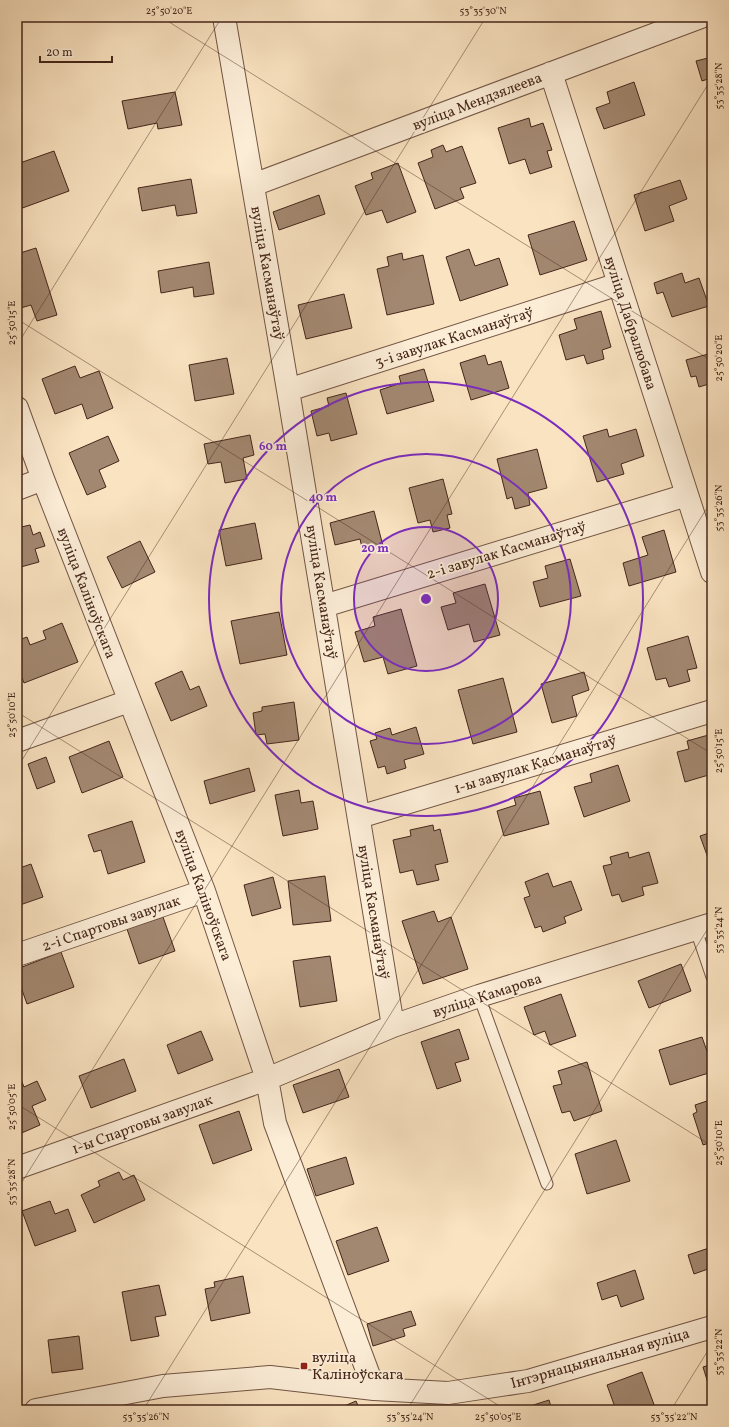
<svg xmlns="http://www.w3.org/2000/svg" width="729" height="1427" viewBox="0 0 729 1427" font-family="Vollkorn,serif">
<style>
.building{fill:#a38871;stroke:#45261a}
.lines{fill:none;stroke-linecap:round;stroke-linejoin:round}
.lane-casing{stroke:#725544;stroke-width:13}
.street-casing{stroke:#725544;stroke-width:24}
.lane{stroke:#fcedd7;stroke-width:11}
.street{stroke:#fcedd7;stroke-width:22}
.ticks{fill:none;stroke:#45261a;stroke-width:1;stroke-opacity:0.45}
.ring{fill:none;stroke:#7b2cbf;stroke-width:2}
.poi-dot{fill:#8f2418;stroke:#fcedd7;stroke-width:1.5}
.labels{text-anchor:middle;stroke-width:3.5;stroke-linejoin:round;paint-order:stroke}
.street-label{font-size:15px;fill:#45261a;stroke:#fcedd7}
.poi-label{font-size:15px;fill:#45261a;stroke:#fcedd7;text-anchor:start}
.centre{fill:#7b2cbf;stroke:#fcedd7;stroke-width:2}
.ring-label{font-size:12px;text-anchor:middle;font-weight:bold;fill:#7b2cbf;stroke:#fcedd7;stroke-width:3.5;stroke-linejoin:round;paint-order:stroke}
.neatline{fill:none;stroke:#45261a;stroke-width:1.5}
.ticks-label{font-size:10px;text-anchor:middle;fill:#45261a}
</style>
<rect width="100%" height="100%" fill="#fae3c1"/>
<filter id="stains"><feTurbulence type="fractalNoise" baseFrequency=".005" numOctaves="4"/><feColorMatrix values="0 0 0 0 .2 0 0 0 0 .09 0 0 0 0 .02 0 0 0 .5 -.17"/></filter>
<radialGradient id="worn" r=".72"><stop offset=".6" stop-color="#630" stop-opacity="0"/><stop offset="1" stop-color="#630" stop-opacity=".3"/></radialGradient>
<path class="building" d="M 712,57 L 712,80 L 711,78 L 702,81 L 696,61 Z
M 634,82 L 645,115 L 604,129 L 596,108 L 610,103 L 607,92 Z
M 175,92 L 182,125 L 158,129 L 157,123 L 128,129 L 122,101 Z
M 529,118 L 531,127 L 543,123 L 552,150 L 547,151 L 552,167 L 530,174 L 525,159 L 509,164 L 498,128 Z
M 443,145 L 446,152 L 462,146 L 476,183 L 460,188 L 464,198 L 435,209 L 418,163 L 433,157 L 431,150 Z
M 54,151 L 69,191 L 17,210 L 17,164 Z
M 398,163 L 416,212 L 387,223 L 382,210 L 366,215 L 355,186 L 373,179 L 371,173 Z
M 191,179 L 197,213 L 177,216 L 175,205 L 142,211 L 138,188 Z
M 680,180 L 687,199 L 669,206 L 674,221 L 645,231 L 634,195 Z
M 319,195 L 325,214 L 279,230 L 273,212 Z
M 574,221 L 587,260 L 540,275 L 528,235 Z
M 36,248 L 57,315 L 37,321 L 31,305 L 17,309 L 17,268 L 21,267 L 17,254 Z
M 469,249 L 475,266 L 499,258 L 508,285 L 460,301 L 446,257 Z
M 402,253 L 403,260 L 423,255 L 434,304 L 387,315 L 377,269 L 389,266 L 387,257 Z
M 209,262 L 214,294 L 194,297 L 193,287 L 161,293 L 158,271 Z
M 682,273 L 685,283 L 699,278 L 709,306 L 672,317 L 663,292 L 657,294 L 654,283 Z
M 344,294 L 352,328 L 306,339 L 298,305 Z
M 601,311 L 611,347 L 602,350 L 604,359 L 587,364 L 584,355 L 566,360 L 559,335 L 577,329 L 574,319 Z
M 712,353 L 712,383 L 699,387 L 696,376 L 691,377 L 686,360 Z
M 485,355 L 488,365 L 501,361 L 509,388 L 471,400 L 460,363 Z
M 227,358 L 234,394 L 195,401 L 189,365 Z
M 75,366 L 80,378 L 99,371 L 113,408 L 87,419 L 82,404 L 55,414 L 42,379 Z
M 424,369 L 434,401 L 387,414 L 380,390 L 401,383 L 399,376 Z
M 346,393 L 357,434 L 331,441 L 329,433 L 317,436 L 311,411 L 329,406 L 327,398 Z
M 607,429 L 609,437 L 636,429 L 644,456 L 621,464 L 624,474 L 597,482 L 583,436 Z
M 712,433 L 712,451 L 707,435 Z
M 250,435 L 254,455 L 243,458 L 247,479 L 225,483 L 221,462 L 208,464 L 204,444 Z
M 108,436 L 119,461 L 99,470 L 106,487 L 87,495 L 69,453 Z
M 537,449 L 547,488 L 528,493 L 530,505 L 515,509 L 512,497 L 507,499 L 497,459 Z
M 443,479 L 452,514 L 447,515 L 450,528 L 433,532 L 430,520 L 418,523 L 409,488 Z
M 374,511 L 383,546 L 363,552 L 360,539 L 335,545 L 330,523 Z
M 255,523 L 262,559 L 226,566 L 219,530 Z
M 30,525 L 33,535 L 40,532 L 45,546 L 35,549 L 39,562 L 17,568 L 17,528 Z
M 664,530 L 676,572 L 629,586 L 623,563 L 648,555 L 642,537 Z
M 140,541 L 155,572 L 122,588 L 107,557 Z
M 570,559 L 581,596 L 540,607 L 533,582 L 548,578 L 545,566 Z
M 485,584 L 500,635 L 474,642 L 469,624 L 448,630 L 441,607 L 456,603 L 453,593 Z
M 401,609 L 417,666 L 388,674 L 383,657 L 364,662 L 355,632 L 375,626 L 373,617 Z
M 279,612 L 287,655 L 240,664 L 231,621 Z
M 62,623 L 78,662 L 24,683 L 17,665 L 17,650 L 22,648 L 19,640 L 27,637 L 30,645 L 46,639 L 43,631 Z
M 688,636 L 697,668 L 687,670 L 690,681 L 669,687 L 666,678 L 656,680 L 647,648 Z
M 182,671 L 190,690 L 199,686 L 207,706 L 171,721 L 155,683 Z
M 584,672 L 589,690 L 572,696 L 577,716 L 552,723 L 541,684 Z
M 503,678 L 517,732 L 473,744 L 458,690 Z
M 294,702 L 299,740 L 267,744 L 265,734 L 256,735 L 253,713 L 262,711 L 262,707 Z
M 416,727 L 424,754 L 404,760 L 406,768 L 387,774 L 385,766 L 378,768 L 370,741 L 377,739 L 375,733 L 390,728 L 392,735 Z
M 712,734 L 712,774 L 685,782 L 677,752 L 689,749 L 687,741 Z
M 109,741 L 123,777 L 82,793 L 69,757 Z
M 46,757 L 55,782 L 37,789 L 28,764 Z
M 618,765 L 630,801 L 584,817 L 574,787 L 592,782 L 590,774 Z
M 249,768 L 255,791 L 210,804 L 204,781 Z
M 299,790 L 301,803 L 313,801 L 318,829 L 283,836 L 275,795 Z
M 540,791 L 549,824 L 504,836 L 497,811 L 516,805 L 514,798 Z
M 132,821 L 145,862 L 108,874 L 101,850 L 94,852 L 88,835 Z
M 712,821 L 712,865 L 711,866 L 700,836 L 712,832 L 709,823 Z
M 433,825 L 434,831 L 440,829 L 448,862 L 435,865 L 439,880 L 417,885 L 413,870 L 400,873 L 393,840 L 411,836 L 410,830 Z
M 628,852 L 629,858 L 649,852 L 658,883 L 642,887 L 644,895 L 622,902 L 619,894 L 612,896 L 603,866 L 612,864 L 610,857 Z
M 31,864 L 43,897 L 17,906 L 17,869 Z
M 548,873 L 553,887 L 571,881 L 582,910 L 564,917 L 566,923 L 543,932 L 541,926 L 535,928 L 524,898 L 530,896 L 525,882 Z
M 325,876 L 331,921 L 293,925 L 288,881 Z
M 273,877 L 281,908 L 252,916 L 244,885 Z
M 434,911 L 438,922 L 451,917 L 468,969 L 423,984 L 402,921 Z
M 163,917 L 175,951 L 139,964 L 127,929 Z
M 61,952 L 74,987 L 27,1004 L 17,976 L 17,969 Z
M 330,956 L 337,1001 L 300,1007 L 293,961 Z
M 681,964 L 691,991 L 649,1008 L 638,981 Z
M 561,994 L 576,1036 L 550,1045 L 545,1031 L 534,1035 L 524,1007 Z
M 459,1029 L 469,1059 L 455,1063 L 461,1081 L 437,1089 L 421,1042 Z
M 201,1031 L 213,1060 L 178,1074 L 167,1045 Z
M 702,1037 L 708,1054 L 712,1052 L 712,1072 L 670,1085 L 659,1050 Z
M 124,1059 L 136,1091 L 91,1108 L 79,1076 Z
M 587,1062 L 602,1111 L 574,1121 L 570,1111 L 562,1113 L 553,1086 L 562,1084 L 558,1071 Z
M 339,1069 L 349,1097 L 303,1113 L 293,1085 Z
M 20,1077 L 24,1087 L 37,1081 L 46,1100 L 32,1106 L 40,1125 L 17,1135 L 17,1078 Z
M 710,1100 L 712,1107 L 712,1142 L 703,1145 L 693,1114 L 697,1112 L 695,1105 Z
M 239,1111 L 252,1150 L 213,1164 L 199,1125 Z
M 616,1140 L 630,1181 L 587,1194 L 575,1154 Z
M 346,1157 L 354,1184 L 316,1196 L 307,1169 Z
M 119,1172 L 123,1180 L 134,1175 L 145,1200 L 94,1223 L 81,1195 L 100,1186 L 98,1181 Z
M 50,1201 L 55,1214 L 68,1209 L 76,1231 L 35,1246 L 22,1211 Z
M 377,1227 L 389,1261 L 348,1275 L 336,1241 Z
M 712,1247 L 712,1281 L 708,1269 L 694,1274 L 688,1255 Z
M 635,1270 L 644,1299 L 621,1307 L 617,1295 L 602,1300 L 597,1283 Z
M 243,1276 L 250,1313 L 211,1321 L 205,1289 L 215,1287 L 214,1282 Z
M 159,1285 L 166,1315 L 155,1317 L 159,1336 L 131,1341 L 122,1292 Z
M 411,1311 L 416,1325 L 403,1329 L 405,1336 L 373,1346 L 367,1324 Z
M 79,1336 L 83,1369 L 52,1373 L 48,1340 Z
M 712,1364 L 712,1396 L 703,1367 Z
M 642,1372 L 656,1410 L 616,1410 L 607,1385 Z
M 549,1400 L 552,1410 L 518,1410 Z
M 356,1401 L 360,1410 L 335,1410 Z"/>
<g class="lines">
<defs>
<path id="lane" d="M 696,930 L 712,977
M 479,996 L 547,1184"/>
<path id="street" d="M 224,17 L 288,390 L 393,1026
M 551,73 L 712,572
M 253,185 L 701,17
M 288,390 L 619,284
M 17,408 L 43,479 L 204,891 L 267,1079 L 275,1123 L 374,1389
M 17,489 L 43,479
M 324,606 L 687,495
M 17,741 L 129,701
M 359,817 L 712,711
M 17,955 L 204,891
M 17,1168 L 267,1079 L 393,1026 L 479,996 L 712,924
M 36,1410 L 163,1386 L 270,1377 L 374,1389 L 448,1393 L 528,1381 L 712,1327"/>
</defs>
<use href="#lane" class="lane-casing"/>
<use href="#street" class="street-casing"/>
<use href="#lane" class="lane"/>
<use href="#street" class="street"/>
</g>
<path class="ticks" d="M 161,17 L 712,361M 17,319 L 712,754M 17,345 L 222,17M 17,712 L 712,1146M 17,768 L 486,17M 17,1104 L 506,1410M 17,1190 L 712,78M 143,1410 L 712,500M 407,1410 L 712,922M 671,1410 L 712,1344"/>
<circle cx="426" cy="599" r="72" fill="#7b2cbf" fill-opacity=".12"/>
<g class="ring">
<circle cx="426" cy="599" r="72"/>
<circle cx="426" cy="599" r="145"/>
<circle cx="426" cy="599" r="217"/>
</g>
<rect class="poi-dot" x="300" y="1362" width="8" height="8" rx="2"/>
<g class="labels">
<g class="street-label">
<text transform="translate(477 101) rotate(-21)" y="5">вуліца Мендзялеева</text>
<text transform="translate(268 273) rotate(80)" y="5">вуліца Касманаўтаў</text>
<text transform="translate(631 323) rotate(72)" y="5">вуліца Дабралюбава</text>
<text transform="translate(454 337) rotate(-18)" y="5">3-і завулак Касманаўтаў</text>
<text transform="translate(506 550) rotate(-17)" y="5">2-і завулак Касманаўтаў</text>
<text transform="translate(322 592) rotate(81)" y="5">вуліца Касманаўтаў</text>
<text transform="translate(87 593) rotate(69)" y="5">вуліца Каліноўскага</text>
<text transform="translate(535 764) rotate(-17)" y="5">1-ы завулак Касманаўтаў</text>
<text transform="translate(204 895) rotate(70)" y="5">вуліца Каліноўскага</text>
<text transform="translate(374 912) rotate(81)" y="5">вуліца Касманаўтаў</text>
<text transform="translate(111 923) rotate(-19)" y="5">2-і Спартовы завулак</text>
<text transform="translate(487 995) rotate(-18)" y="5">вуліца Камарова</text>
<text transform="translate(142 1124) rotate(-20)" y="5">1-ы Спартовы завулак</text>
<text transform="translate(600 1358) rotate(-16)" y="5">Інтэрнацыянальная вуліца</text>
</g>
<g class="poi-label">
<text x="312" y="1362">вуліца<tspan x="312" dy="17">Каліноўскага</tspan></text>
</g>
</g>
<circle cx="426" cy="599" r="6" class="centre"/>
<g class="ring-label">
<text x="273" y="450">60 m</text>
<text x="323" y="501">40 m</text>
<text x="375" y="552">20 m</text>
</g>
<rect width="729" height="1427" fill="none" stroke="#fae3c1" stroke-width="44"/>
<path d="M40 56v6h72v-6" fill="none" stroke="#45261a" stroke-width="2"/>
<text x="46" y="56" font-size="12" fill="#45261a" stroke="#fcedd7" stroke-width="3" paint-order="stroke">20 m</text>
<rect x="22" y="22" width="685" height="1383" class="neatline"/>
<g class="ticks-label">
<text x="169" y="14">25°50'20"E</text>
<text x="483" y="14">53°35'30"N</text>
<text transform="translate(718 86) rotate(-90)" y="4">53°35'28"N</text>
<text transform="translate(11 323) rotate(-90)" y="4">25°50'15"E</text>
<text transform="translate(718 358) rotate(-90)" y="4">25°50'20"E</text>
<text transform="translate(718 508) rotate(-90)" y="4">53°35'26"N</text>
<text transform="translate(11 715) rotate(-90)" y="4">25°50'10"E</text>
<text transform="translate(718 751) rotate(-90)" y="4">25°50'15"E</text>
<text transform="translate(718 930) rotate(-90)" y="4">53°35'24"N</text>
<text transform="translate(11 1107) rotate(-90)" y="4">25°50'05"E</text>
<text transform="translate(718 1143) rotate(-90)" y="4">25°50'10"E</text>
<text transform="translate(11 1182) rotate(-90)" y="4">53°35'28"N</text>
<text transform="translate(718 1352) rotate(-90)" y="4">53°35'22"N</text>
<text x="146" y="1420">53°35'26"N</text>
<text x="410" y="1420">53°35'24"N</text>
<text x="498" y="1420">25°50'05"E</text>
<text x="674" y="1420">53°35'22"N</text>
</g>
<rect width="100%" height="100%" filter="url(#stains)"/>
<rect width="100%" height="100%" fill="url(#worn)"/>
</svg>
